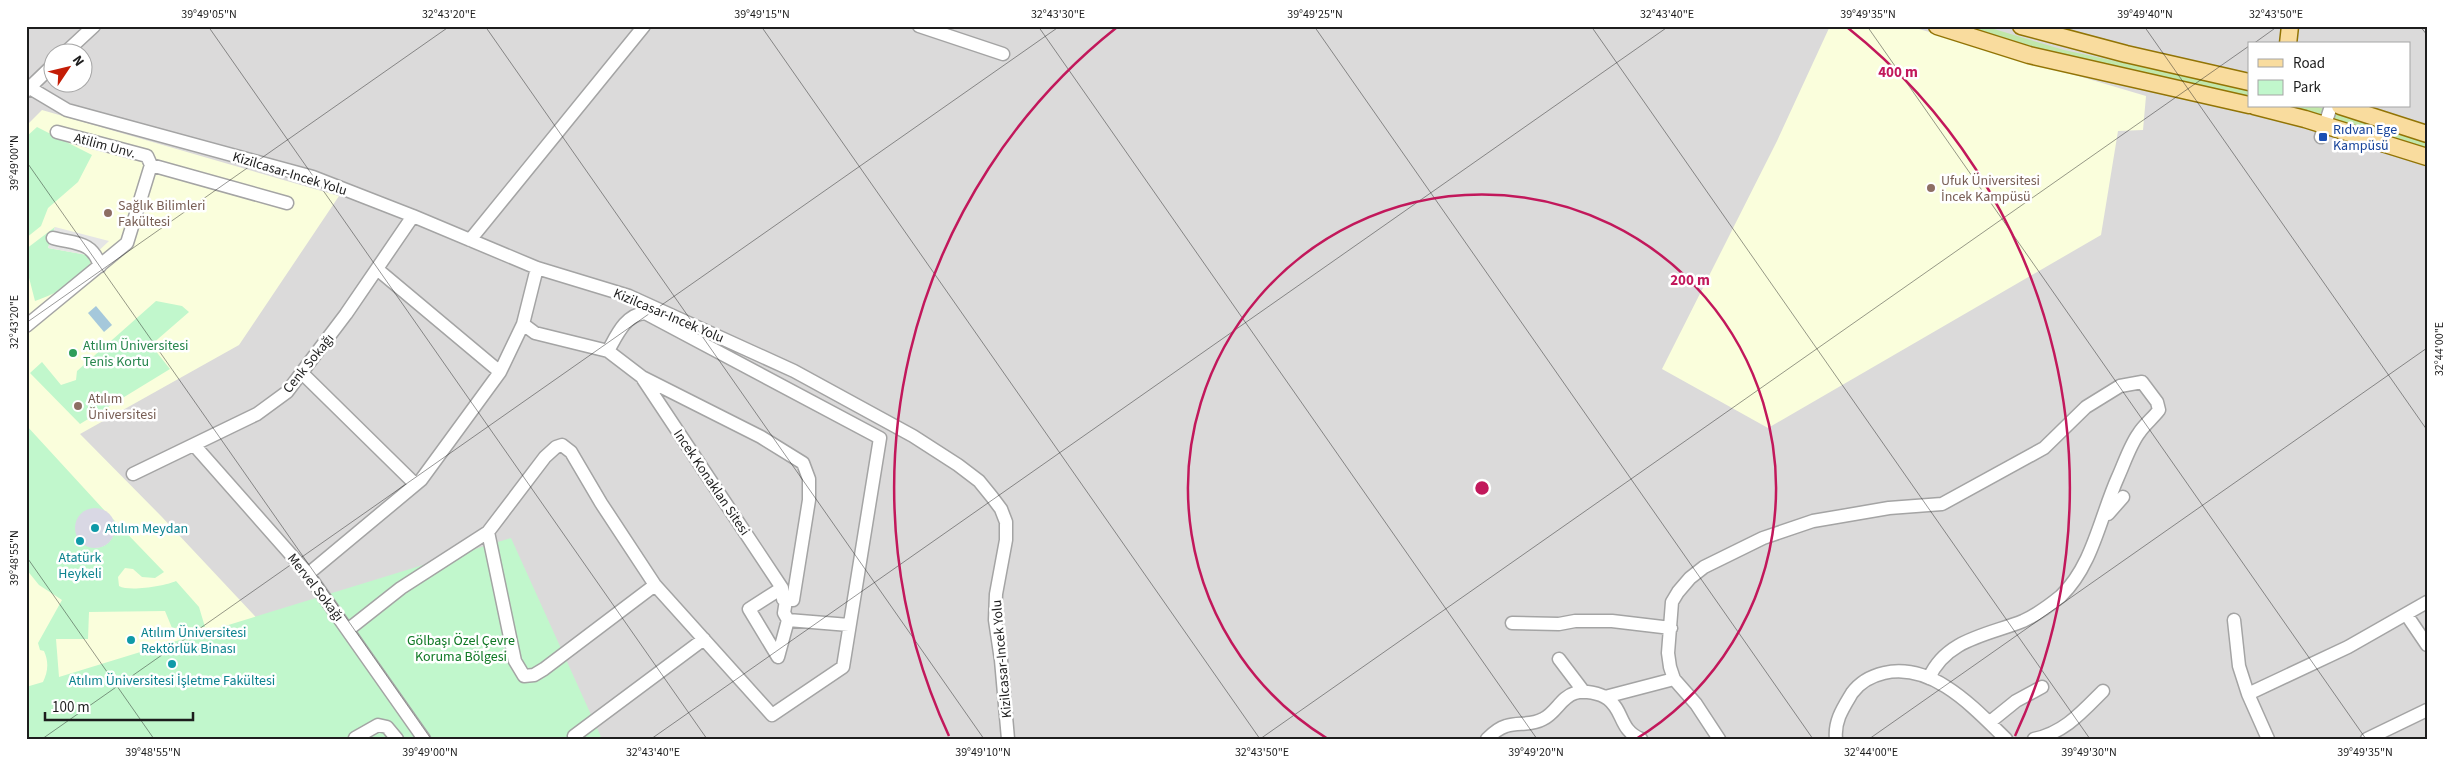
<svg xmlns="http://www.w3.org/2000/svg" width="2453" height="765" viewBox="0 0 2453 765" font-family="'Source Sans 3',sans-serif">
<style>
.residential{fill:#dbdada;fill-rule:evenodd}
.education{fill:#fafedc}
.grass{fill:#c1e7aa}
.park{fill:#c1f7cc}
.parking{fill:#e5e5e5}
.plaza{fill:#d9d8e4}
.water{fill:#a5c8db}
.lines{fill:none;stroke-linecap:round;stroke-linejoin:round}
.minor-casing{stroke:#a4a4a4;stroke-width:15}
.major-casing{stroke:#927405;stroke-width:19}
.minor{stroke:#fff;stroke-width:12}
.major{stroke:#f9dc9e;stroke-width:16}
.ticks{fill:none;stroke:#1d1d1d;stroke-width:1;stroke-opacity:0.45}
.ring{fill:none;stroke:#c2185b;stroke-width:2.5}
.transit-dot{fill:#1a4fb4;stroke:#fff;stroke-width:2}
.education-dot{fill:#8d6e63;stroke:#fff;stroke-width:2}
.leisure-dot{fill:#2e9e5b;stroke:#fff;stroke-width:2}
.culture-dot{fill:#0f9aa8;stroke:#fff;stroke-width:2}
.labels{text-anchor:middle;stroke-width:5;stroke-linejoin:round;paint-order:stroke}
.transit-label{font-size:14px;fill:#164399;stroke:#fff;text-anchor:start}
.street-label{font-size:14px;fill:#1d1d1d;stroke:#fff}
.education-label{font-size:14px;fill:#785e54;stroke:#fff;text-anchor:start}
.leisure-label{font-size:14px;fill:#27864d;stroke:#fff;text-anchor:start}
.culture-label{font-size:14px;fill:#0d838f;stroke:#fff;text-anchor:start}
.park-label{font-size:14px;fill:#0f7824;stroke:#fff}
.centre{fill:#c2185b;stroke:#fff;stroke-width:2.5}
.ring-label{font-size:15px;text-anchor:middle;font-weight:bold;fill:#c2185b;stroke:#fff;stroke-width:5;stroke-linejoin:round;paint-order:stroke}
.neatline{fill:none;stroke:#1d1d1d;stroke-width:2}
.ticks-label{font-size:12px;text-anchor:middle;fill:#1d1d1d}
</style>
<rect width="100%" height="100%" fill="#eeece3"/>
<path class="residential" d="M 26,26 L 2427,26 L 2427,739 L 26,739 ZM 2249,44 L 2409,44 L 2409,106 L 2249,106 ZM 52,52 L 82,52 L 82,82 L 52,82 Z"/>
<path class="education" d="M 1830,26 L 1909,26 L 2146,96 L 2143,130 L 2118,131 L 2101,235 L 1768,428 L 1662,369 L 1777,141 Z
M 42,110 L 339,196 L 239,345 L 80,434 L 161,516 L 358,726 L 26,697 L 26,126 Z"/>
<path class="grass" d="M 1965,26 L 1984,26 L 2064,50 L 2249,90 L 2249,97 L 2047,51 Z
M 2289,106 L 2314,106 L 2330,110 L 2427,142 L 2427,148 Z"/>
<path class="park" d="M 37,127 L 92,155 L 78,182 L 48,208 L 41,226 L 26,238 L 26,137 Z
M 55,227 L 48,248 L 93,256 C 86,281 57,293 35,301 L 26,266 L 26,249 Z
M 156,301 L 182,306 L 189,312 L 151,345 L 170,369 L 80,424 L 30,373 L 42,362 L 61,385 L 76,380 L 77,371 Z
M 26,425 L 105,511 L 100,509 L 78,538 L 96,548 C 112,546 118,532 112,518 L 164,572 L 155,578 L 142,577 L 133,569 L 125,568 L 118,577 L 119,586 C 129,592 165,586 176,581 L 199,607 L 205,627 L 172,628 L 165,611 L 89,612 L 88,639 L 56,639 L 59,677 L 511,538 L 602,739 L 26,739 L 26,687 L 43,682 C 48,672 49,662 44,651 L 40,650 L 38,643 L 62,600 L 39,585 L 26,569 Z"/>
<path class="parking" d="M 55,227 L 109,241 L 93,256 L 48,248 Z"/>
<path class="plaza" d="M75 528a20 20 0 1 1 40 0a20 20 0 1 1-40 0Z"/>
<path class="water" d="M 96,306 L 112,325 L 104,332 L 88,313 Z"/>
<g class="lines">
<defs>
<path id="minor" d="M 919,26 L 1003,54
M 66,52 L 94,26
M 30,88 L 67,110 L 313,177 L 413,216 L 537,268 L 629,296 L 794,371 L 913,436 L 958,465 L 979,481 L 992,497 L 1001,509 L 1006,522 L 1006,540 L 996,594 L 995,620 L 1001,660 L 1008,739
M 26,91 L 52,66
M 2321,137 L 2331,106
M 151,165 L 287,203
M 53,238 C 76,244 92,241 100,266
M 470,240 L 644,26
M 377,269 L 500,372
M 523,324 L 535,333 L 608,351 L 642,377 L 761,437 L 803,463 L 809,479 L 809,500 L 793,600 L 783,599 L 782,588
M 26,326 L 127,243 L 151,165 L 147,156 L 57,132
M 303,374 L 415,484
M 643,379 L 782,588
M 195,446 L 308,574 L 424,739
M 133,474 L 257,414 L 287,392 L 346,314 L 413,216
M 2108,514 L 2123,497
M 488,532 L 515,661 L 524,676 L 534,675 L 544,669 L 655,585
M 308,574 L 421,480 L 500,372 L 523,324 L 537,268
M 782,588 L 749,609 L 778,657 L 788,620
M 786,600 L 784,613 L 788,620 L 849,625
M 2406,614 L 2427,645
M 2234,620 L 2239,666 L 2248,694 L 2268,739
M 1512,623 L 1559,624 L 1575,621 L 1612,621 L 1671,628
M 349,629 L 401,588 L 488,532 L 545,457 L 556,447 L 562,445 L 571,452 L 601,503 L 655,585 L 772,715 L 843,667 L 880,438 L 645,313 C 625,315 617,335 608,351
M 1559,659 L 1584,692
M 2248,694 L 2348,647 L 2427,602
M 1605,697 L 1674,679
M 1990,722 L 2016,701 L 2042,687
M 574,736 L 704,639
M 355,738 L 378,725 L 387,727 L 397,739
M 1487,739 C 1492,734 1499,728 1506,726 C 1518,722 1531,726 1543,719 C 1556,713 1561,697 1575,693 C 1584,690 1600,693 1608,699 C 1624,711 1619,730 1641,739
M 1719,739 L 1696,704 L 1674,679 L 1670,667 L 1668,653 L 1672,602 L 1678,592 L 1690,578 L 1704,567 L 1763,538 L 1813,521 L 1889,508 L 1942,504 L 2044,448 L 2086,407 L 2120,386 L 2142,382 L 2157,402 L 2159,410 C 2153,418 2144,425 2139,433 C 2130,445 2124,464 2118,477 C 2100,517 2093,565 2061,596 C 2050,605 2036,615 2023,621 C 1988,635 1946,639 1929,678
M 1836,739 C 1834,721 1843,708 1852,693 C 1860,682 1871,676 1884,673 C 1933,662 1974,708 2006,739
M 2034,739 C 2064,733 2082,712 2103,691
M 2367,739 L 2427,710"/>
<path id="major" d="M 1937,26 L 2029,55 L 2249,105
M 2021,26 L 2126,54 L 2249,82
M 2288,44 L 2290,26
M 2254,106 L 2305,119 L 2427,157
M 2340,106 L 2427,134"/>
</defs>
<use href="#minor" class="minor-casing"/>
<use href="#major" class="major-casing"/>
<use href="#minor" class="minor"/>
<use href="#major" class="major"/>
</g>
<path class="ticks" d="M 208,26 L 707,739M 485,26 L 984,739M 761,26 L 1260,739M 1038,26 L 1537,739M 1314,26 L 1813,739M 1591,26 L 2090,739M 1867,26 L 2366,739M 2144,26 L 2427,430M 2420,26 L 2427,35M 2253,44 L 2278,26M 26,161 L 431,739M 26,323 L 450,26M 26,556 L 154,739M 42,739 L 1060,26M 651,739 L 1669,26M 1260,739 L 2249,46M 1869,739 L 2427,348"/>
<g class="ring">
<path d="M1328 739A294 294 0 1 1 1636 739"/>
<path d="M949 736A588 588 0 0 1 1116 28M1848 28A588 588 0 0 1 2015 736"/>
</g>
<rect class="transit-dot" x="2318" y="132" width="10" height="10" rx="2.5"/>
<g class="education-dot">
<circle cx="1931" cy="188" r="5"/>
<circle cx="108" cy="213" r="5"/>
<circle cx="78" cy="406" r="5"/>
</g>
<circle class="leisure-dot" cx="73" cy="353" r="5"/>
<g class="culture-dot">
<circle cx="95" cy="528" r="5"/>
<circle cx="80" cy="541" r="5"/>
<circle cx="131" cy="640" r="5"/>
<circle cx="172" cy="664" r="5"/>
</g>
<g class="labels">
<g class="transit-label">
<text x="2333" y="134">Rıdvan Ege<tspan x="2333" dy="16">Kampüsü</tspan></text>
</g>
<g class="street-label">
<text transform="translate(105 145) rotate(15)" y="5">Atilim Unv.</text>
<text transform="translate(290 173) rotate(17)" y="5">Kizilcasar-Incek Yolu</text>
<text transform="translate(669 315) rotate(23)" y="5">Kizilcasar-Incek Yolu</text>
<text transform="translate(308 363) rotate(-51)" y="5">Cenk Sokağı</text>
<text transform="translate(712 482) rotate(56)" y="5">Incek Konaklan Sitesi</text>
<text transform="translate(316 587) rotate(52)" y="5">Mervel Sokağı</text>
<text transform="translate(1001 659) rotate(-95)" y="5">Kizilcasar-Incek Yolu</text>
</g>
<g class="education-label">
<text x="1941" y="185">Ufuk Üniversitesi<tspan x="1941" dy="16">İncek Kampüsü</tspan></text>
<text x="118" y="210">Sağlık Bilimleri<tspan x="118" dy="16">Fakültesi</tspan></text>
<text x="88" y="403">Atılım<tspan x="88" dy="16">Üniversitesi</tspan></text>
</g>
<g class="leisure-label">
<text x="83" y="350">Atılım Üniversitesi<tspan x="83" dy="16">Tenis Kortu</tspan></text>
</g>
<g class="culture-label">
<text x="105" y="533">Atılım Meydan</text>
<text x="80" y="562" text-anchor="middle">Atatürk<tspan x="80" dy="16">Heykeli</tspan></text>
<text x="141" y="637">Atılım Üniversitesi<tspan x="141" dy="16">Rektörlük Binası</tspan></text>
<text x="172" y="685" text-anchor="middle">Atılım Üniversitesi İşletme Fakültesi</text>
</g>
<g class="park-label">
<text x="461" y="645">Gölbaşı Özel Çevre<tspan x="461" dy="16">Koruma Bölgesi</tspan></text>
</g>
</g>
<circle cx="1482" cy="488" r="8" class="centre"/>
<g class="ring-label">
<text x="1898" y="77">400 m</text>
<text x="1690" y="285">200 m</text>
</g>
<rect width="2453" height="765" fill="none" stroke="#ffffff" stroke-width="55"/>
<rect x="2248" y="42" width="162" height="65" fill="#ffffff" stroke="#a5a5a5"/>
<rect x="2258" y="59" width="25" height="8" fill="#f9dc9e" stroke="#a5a5a5"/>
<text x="2293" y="68" font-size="15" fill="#1d1d1d">Road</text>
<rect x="2258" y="80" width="25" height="15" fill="#c1f7cc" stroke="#a5a5a5"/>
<text x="2293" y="92" font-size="15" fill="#1d1d1d">Park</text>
<g transform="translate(68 68) rotate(55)"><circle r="24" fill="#ffffff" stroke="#a5a5a5"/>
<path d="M0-4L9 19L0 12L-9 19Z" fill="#c41d06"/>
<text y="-8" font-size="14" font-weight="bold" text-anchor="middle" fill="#1d1d1d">N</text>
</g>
<path d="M45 712v8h148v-8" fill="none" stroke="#1d1d1d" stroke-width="2.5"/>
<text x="52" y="712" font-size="15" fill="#1d1d1d" stroke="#ffffff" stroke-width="4" paint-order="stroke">100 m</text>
<rect x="28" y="28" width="2398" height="710" class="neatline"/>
<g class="ticks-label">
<text x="209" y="18">39°49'05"N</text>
<text x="449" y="18">32°43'20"E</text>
<text x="762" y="18">39°49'15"N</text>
<text x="1058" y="18">32°43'30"E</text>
<text x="1315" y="18">39°49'25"N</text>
<text x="1667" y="18">32°43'40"E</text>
<text x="1868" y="18">39°49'35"N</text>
<text x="2145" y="18">39°49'40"N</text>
<text x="2276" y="18">32°43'50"E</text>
<text transform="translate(14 163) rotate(-90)" y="4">39°49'00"N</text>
<text transform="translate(14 322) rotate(-90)" y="4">32°43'20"E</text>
<text transform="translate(2439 349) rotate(-90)" y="4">32°44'00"E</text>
<text transform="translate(14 558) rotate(-90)" y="4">39°48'55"N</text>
<text x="153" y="756">39°48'55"N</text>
<text x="430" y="756">39°49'00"N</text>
<text x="653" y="756">32°43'40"E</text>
<text x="983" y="756">39°49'10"N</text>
<text x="1262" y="756">32°43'50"E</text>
<text x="1536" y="756">39°49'20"N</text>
<text x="1871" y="756">32°44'00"E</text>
<text x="2089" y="756">39°49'30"N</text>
<text x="2365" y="756">39°49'35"N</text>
</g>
</svg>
